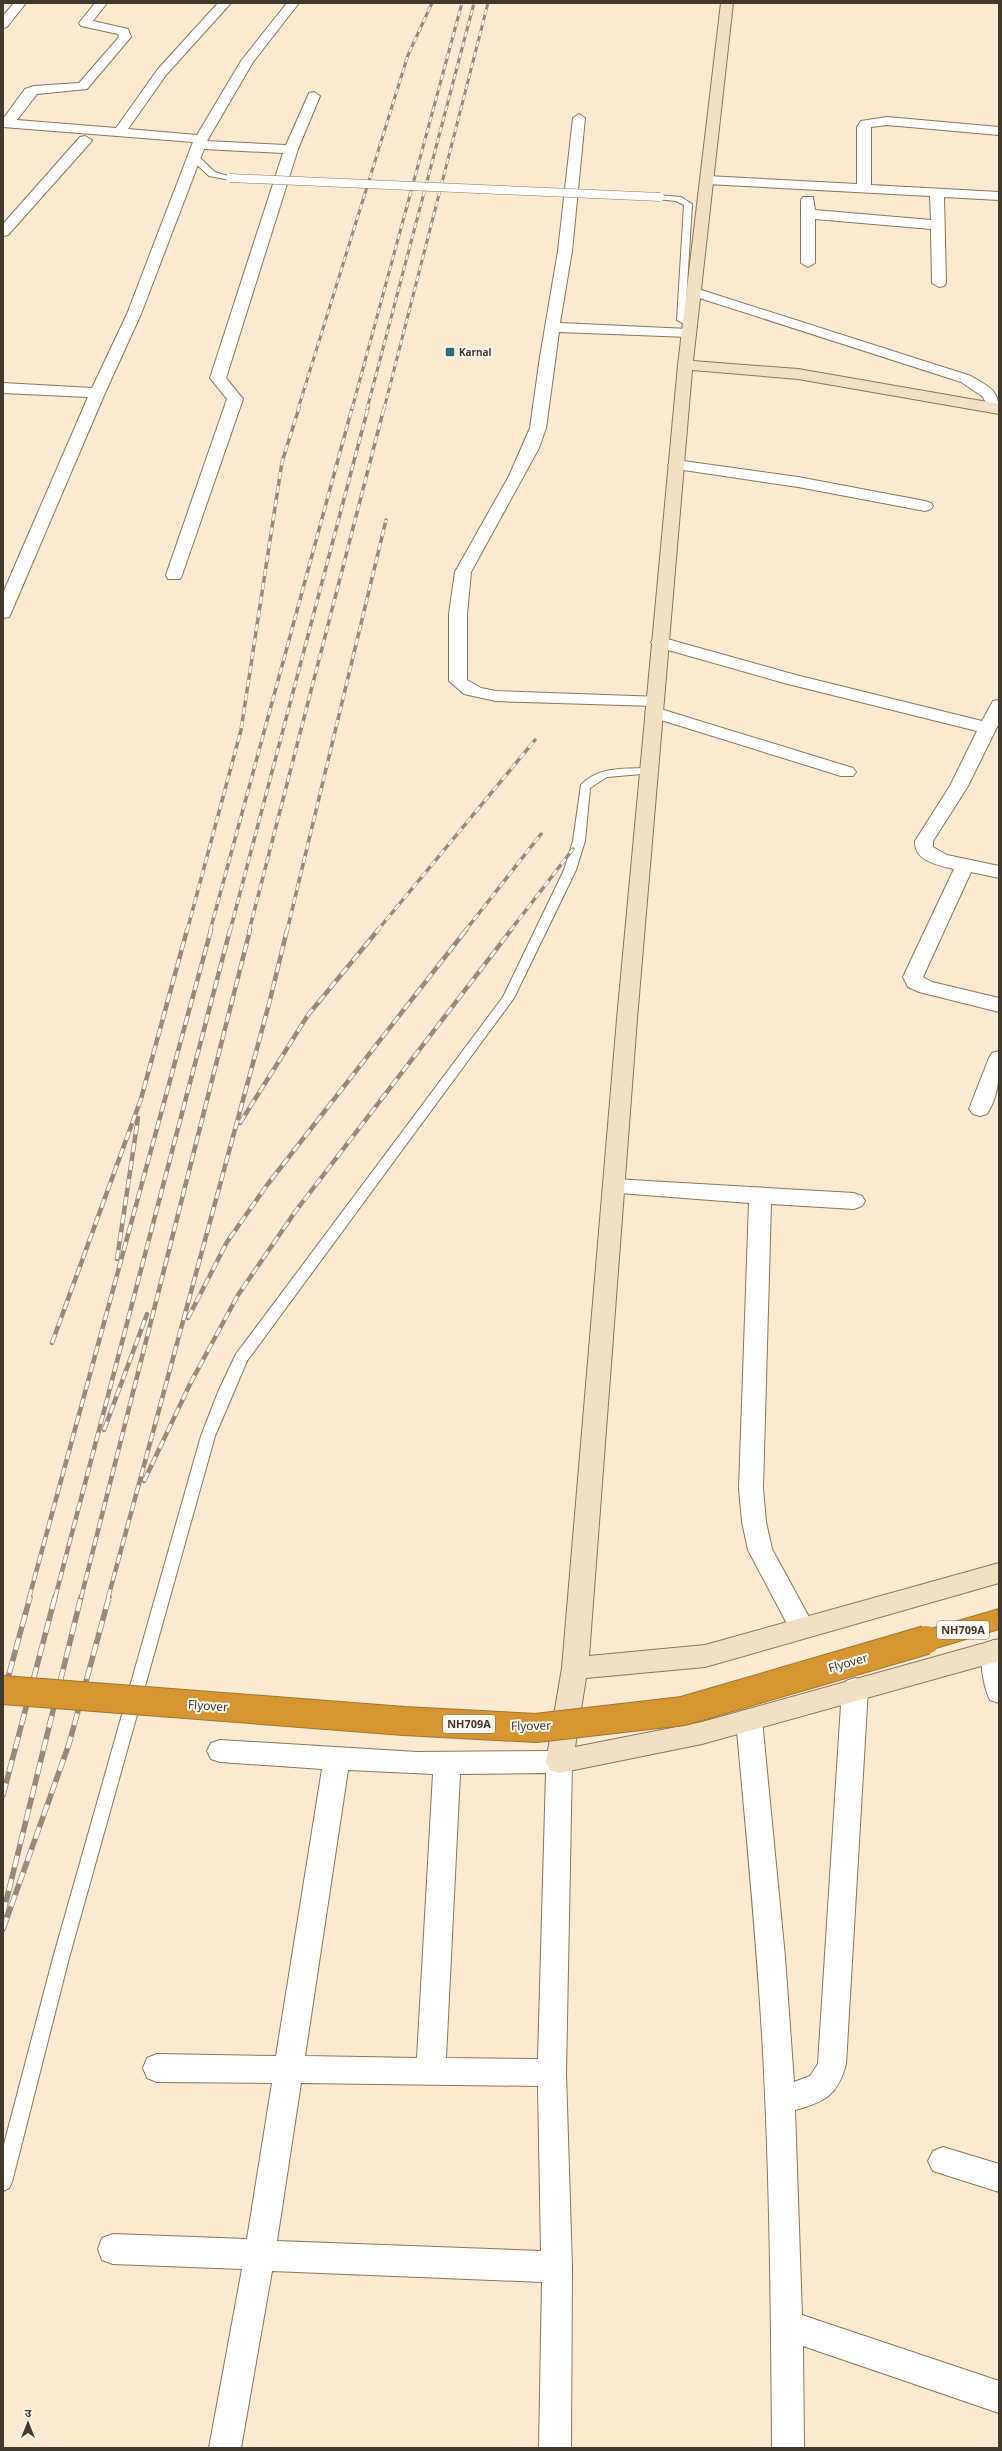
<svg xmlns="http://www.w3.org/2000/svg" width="1002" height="2451" viewBox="0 0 1002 2451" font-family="Georgia,'Noto Sans Devanagari',serif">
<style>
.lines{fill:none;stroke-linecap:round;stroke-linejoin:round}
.lane-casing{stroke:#8a765a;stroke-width:2}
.street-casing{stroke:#8a765a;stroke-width:2}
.secondary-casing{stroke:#8a765a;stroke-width:2}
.highway-casing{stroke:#a27530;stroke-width:2}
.lane{fill:#fff;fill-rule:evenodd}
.street{fill:#fff;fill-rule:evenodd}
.secondary{fill:#f2e0c2;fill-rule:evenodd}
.highway{fill:#d59632;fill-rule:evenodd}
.rail-far3-casing{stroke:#978a78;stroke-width:3}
.rail-far2-casing{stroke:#978a78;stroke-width:3.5}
.rail-far1-casing{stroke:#978a78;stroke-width:4.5}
.rail-casing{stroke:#978a78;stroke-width:5.5}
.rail-far3{stroke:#fdf8f2;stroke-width:2;stroke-dasharray:5.5;stroke-linecap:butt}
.rail-far2{stroke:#fdf8f2;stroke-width:2.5;stroke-dasharray:7;stroke-linecap:butt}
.rail-far1{stroke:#fdf8f2;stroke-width:3;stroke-dasharray:9;stroke-linecap:butt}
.rail{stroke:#fdf8f2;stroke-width:4;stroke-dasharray:12;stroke-linecap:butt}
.lane-bridge-casing{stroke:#8a765a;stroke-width:9;stroke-linecap:butt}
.highway-bridge-casing{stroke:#a27530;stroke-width:30;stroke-linecap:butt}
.lane-bridge{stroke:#fff;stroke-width:8}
.highway-bridge{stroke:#d59632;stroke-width:28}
.poi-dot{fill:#2d6b81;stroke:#fdf8f2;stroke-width:1.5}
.labels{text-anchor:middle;stroke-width:4;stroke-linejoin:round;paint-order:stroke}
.far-poi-label{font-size:10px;font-weight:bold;fill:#42392d;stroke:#fdf8f2;text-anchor:start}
.shield{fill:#fdf8f2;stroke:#7a7268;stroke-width:1}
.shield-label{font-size:11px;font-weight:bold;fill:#42392d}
.street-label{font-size:12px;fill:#42392d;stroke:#fdf8f2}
</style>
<rect width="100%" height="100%" fill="#fbe9d0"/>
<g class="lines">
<defs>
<path id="lane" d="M 191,155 L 197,155 L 215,172 L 234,178 L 230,180 L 209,176 L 191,159 Z
M 657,195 L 681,197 L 692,204 L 685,319 L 694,322 L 694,326 L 688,326 L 677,320 L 684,205 L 676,201 L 657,199 Z
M 649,768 L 654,771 L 653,773 L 607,777 L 590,788 L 585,841 L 576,870 L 514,998 L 247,1361 L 215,1436 L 69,1958 L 12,2182 L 9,2188 L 3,2191 L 3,2148 L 53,1958 L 201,1436 L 218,1392 L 236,1354 L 503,997 L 564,870 L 573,841 L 581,785 C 598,766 626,769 649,768 Z"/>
<path id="street" d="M 14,3 L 26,3 L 7,27 L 3,28 L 3,16 Z
M 95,3 L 107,3 L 93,21 L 128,29 L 131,37 L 87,89 L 37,94 L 17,120 L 116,128 L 158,69 L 218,3 L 231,3 L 166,75 L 128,129 L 197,135 L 241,61 L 287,3 L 299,3 L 253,62 L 207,141 L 286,145 L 309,93 L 314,92 L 320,96 L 298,149 L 226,378 L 243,399 L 182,575 L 180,579 L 168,579 L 166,575 L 227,399 L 210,378 L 283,153 L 204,149 L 141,314 L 105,393 L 11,613 L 9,617 L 3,618 L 3,593 L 88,397 L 3,393 L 3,383 L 92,388 L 127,314 L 193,142 L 3,127 L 3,119 L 25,89 L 34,86 L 79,83 L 119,37 L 118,34 L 81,26 L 79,23 Z
M 579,114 L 585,118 L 572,251 L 560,323 L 689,329 L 696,333 L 689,337 L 559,332 L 546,428 L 539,448 L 471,572 L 467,614 L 467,680 L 481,688 L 496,691 L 661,697 L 664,701 L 661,705 L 655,706 L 496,701 L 464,694 L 449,681 L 449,614 L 455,572 L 509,476 L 530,428 L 540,357 L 558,251 L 573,118 Z
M 887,117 L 999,127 L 999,135 L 887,125 L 871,127 L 871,185 L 999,192 L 999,200 L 944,197 L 946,283 L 944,286 L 939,287 L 932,283 L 931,229 L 815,219 L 815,263 L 808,267 L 801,263 L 801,200 L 803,197 L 813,197 L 815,210 L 931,220 L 930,196 L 707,184 L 700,180 L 707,176 L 857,184 L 857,127 L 861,121 Z
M 85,136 L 92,140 L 90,143 L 8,235 L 3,236 L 3,224 L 80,137 Z
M 695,288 L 971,376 C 990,388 999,389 999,413 L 992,412 L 982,396 L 961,382 L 690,295 L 688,292 L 690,289 Z
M 676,460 L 798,477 L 925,501 L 931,503 L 933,506 L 931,509 L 925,511 L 798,487 L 670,468 L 668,465 Z
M 660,637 L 796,675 L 982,721 L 993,701 L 999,700 L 999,723 L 968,786 L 933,841 L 933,847 L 947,855 L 999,866 L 999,878 L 971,872 L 923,977 L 932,982 L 999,998 L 999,1012 L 919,992 L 908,987 L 903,977 L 954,869 C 937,865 914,861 915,841 L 950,786 L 977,731 L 784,683 L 654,646 L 651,642 L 654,638 Z
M 654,707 L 853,768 L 856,772 L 853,776 L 841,776 L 648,716 L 645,712 L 648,708 Z
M 999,1051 C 999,1074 1000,1094 987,1114 L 980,1116 L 973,1114 L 969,1109 L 989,1058 L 992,1053 Z
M 614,1179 L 854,1193 L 862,1196 L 865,1201 L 862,1206 L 854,1209 L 771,1204 L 763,1488 L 766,1522 L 772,1549 L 815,1628 L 811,1635 L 802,1638 L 793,1635 L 748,1550 L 742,1522 L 739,1488 L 749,1203 L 606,1192 L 603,1187 L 606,1182 Z
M 994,1640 L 999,1642 L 999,1703 L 990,1700 C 983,1686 978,1657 985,1643 Z
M 855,1678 L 864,1681 L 868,1689 L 846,2064 C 838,2095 825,2102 795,2110 L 802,2315 L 999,2381 L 999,2413 L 803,2346 L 804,2448 L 772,2448 C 771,2316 770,2184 763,2052 C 757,1941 746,1831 736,1720 L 740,1712 L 749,1709 L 758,1712 L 762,1720 L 785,1957 L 794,2082 L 810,2076 L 818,2064 L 842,1689 L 846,1681 Z
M 220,1740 L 417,1752 L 559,1751 L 568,1754 L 572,1762 L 566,2073 L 572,2267 L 571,2448 L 539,2448 L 542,2282 L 272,2271 L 241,2448 L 209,2448 L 242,2269 L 113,2264 L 102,2260 L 98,2249 L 102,2238 L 113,2234 L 247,2239 L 272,2083 L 157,2082 L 147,2078 L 143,2068 L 147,2058 L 157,2054 L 276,2056 L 322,1769 L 220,1762 L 211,1759 L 207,1751 L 211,1743 ZM 348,1770 L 433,1774 L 417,2058 L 305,2056 ZM 546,1773 L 538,2059 L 446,2058 L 460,1774 ZM 301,2083 L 538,2086 L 541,2251 L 277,2241 Z
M 943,2147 L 999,2164 L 999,2192 L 933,2171 L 928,2161 L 933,2151 Z"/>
<path id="secondary" d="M 721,3 L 733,3 L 693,361 L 798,369 L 999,404 L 999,414 L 798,379 L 692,370 L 637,1019 L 589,1656 L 705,1645 L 999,1563 L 999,1583 L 705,1667 L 586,1678 L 575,1747 L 702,1722 L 999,1639 L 999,1661 L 702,1744 L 559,1773 L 550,1770 L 546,1762 L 562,1668 L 617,1019 L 678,365 Z"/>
<path id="highway" d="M 999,1609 L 999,1629 L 926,1651 L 917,1647 L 913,1640 L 917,1633 Z"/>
</defs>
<use href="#lane" class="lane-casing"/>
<use href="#street" class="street-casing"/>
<use href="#secondary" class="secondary-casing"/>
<use href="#highway" class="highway-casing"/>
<use href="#lane" class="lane"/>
<use href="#street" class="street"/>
<use href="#secondary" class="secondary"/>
<use href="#highway" class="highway"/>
<defs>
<path id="rail-far3" d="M 298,409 L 408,55 L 432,3
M 352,409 L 462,3
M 367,409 L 474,3
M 384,409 L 488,3"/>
<path id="rail-far2" d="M 187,931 L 241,730 L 282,462 L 299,408
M 210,931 L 352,408
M 230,931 L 368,408
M 249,931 L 384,408
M 287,931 L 386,520
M 377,931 L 535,740
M 465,931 L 541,834
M 510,931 L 573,849"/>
<path id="rail-far1" d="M 240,1123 L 308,1015 L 378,930
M 117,1259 L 138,1118
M 188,1318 L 227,1242 L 267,1185 L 466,930
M 52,1343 L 141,1099 L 187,930
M 104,1430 L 147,1314
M 144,1481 L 191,1382 L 238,1295 L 295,1212 L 511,930
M 29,1598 L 211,930
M 55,1598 L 230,930
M 81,1598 L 250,930
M 108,1598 L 269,1004 L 287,930"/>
<path id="rail" d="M 3,1696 L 30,1597
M 3,1795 L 55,1597
M 3,1914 L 81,1597
M 3,1929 L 69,1744 L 109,1597"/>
</defs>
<use href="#rail-far3" class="rail-far3-casing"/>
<use href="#rail-far2" class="rail-far2-casing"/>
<use href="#rail-far1" class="rail-far1-casing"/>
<use href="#rail" class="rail-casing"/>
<use href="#rail-far3" class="rail-far3"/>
<use href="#rail-far2" class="rail-far2"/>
<use href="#rail-far1" class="rail-far1"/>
<use href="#rail" class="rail"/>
<defs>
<path id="lane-bridge" d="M 230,178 L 660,197"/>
<path id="highway-bridge" d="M 3,1690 L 404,1721 L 536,1728 L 683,1711 L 926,1640"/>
</defs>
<use href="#lane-bridge" class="lane-bridge-casing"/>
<use href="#highway-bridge" class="highway-bridge-casing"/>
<use href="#lane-bridge" class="lane-bridge"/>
<use href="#highway-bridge" class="highway-bridge"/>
</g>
<rect class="poi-dot" x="445" y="347" width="10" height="10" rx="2"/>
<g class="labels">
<g class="far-poi-label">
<text x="459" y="356">Karnal</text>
</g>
<g class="shield">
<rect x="937" y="1621" width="52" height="18" rx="3"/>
<rect x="443" y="1715" width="52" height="18" rx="3"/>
</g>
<g class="shield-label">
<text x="963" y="1634">NH709A</text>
<text x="469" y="1728">NH709A</text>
</g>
<g class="street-label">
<text transform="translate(848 1663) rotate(-16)" y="4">Flyover</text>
<text transform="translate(208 1706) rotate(4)" y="4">Flyover</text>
<text transform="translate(531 1726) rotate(-1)" y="4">Flyover</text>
</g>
</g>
<rect width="1002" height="2451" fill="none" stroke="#42392d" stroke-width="8"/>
<g transform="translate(28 2423)" stroke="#fdf8f2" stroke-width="3" paint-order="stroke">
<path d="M0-3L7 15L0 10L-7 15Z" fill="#42392d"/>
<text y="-6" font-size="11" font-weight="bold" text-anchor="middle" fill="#42392d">उ</text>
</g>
</svg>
